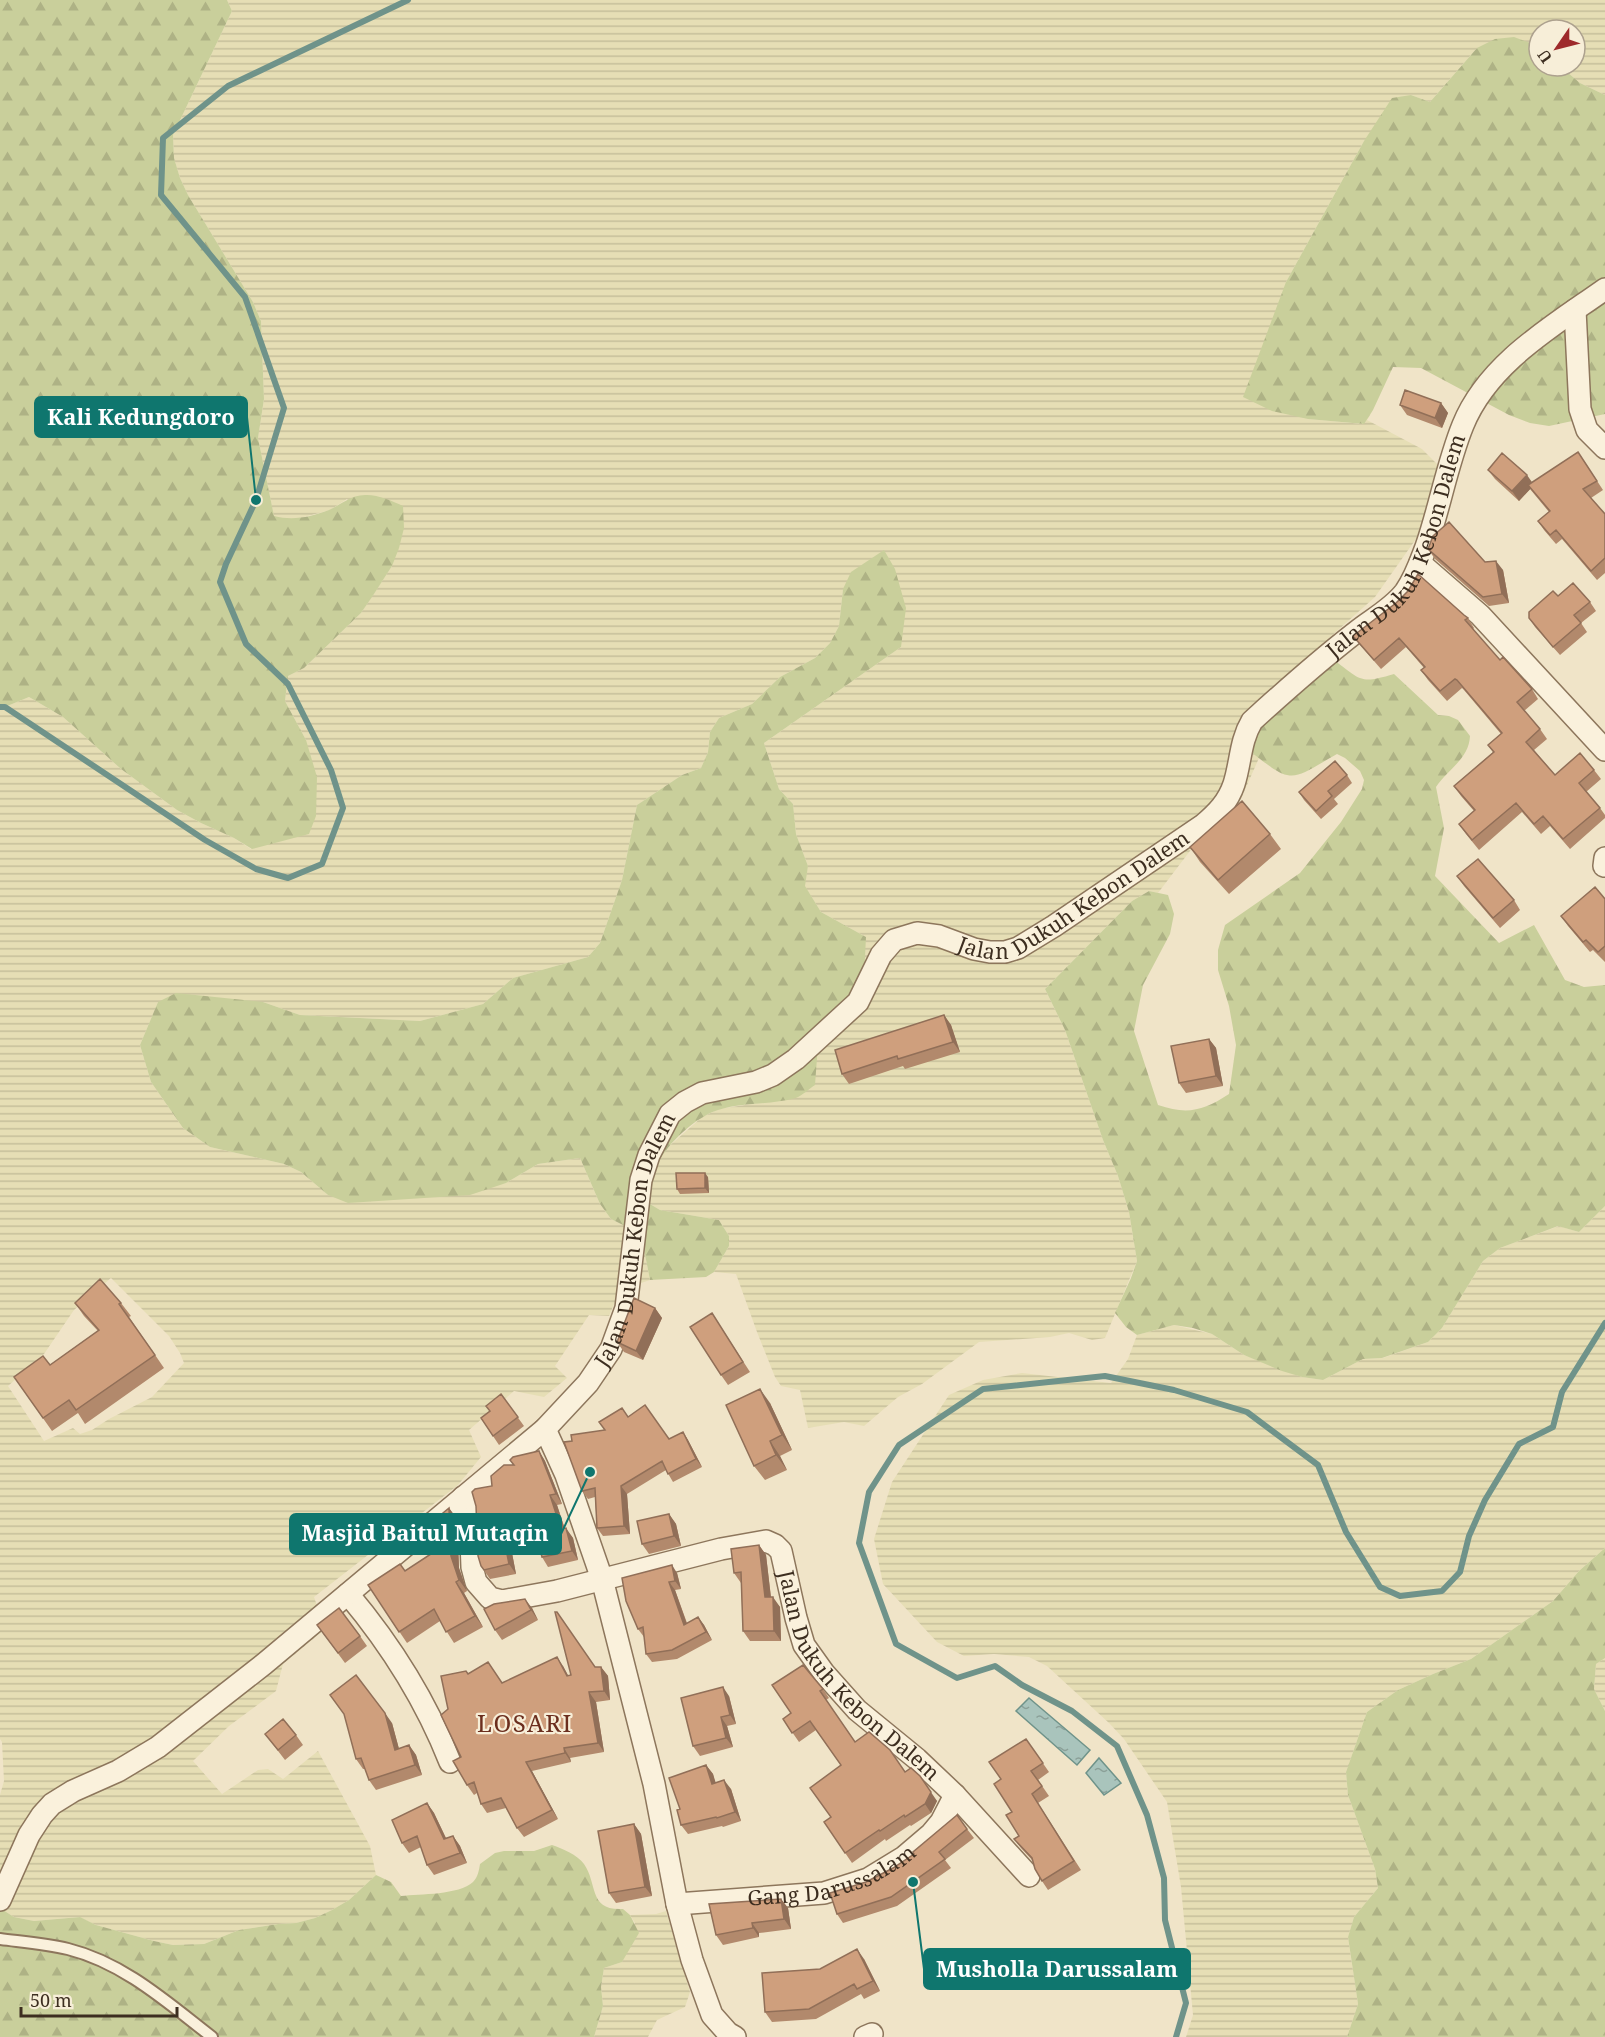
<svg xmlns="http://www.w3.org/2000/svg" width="1605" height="2037" viewBox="0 0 1605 2037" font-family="'Noto Serif',serif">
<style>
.farmland{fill:url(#farmland-rules);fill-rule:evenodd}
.forest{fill:url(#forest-firs)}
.water{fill:url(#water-ripples);stroke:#6f938a;stroke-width:1.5}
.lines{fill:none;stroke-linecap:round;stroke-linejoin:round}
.stream{stroke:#6f938a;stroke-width:6}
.service-casing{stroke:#8d765c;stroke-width:14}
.minor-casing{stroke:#8d765c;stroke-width:24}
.service{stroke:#faf1dc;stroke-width:10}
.minor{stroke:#faf1dc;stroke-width:21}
.wall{fill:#b2896c}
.shaded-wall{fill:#916f58}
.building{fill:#cf9f7d;stroke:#916f58;stroke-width:1.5}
.labels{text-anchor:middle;stroke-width:4.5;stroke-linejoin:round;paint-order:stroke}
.street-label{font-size:21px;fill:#3d2e20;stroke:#f7eed8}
.quarter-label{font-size:24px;letter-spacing:1.5px;fill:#6b2e1e;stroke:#f7eed8}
.leader{fill:none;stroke:#0f766e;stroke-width:2}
.callout-dot{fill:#0f766e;stroke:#f7eed8;stroke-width:2}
.callout{fill:#0f766e;stroke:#0f766e;stroke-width:2}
.callout-label{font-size:22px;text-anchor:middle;font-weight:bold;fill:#fff}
</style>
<defs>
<pattern id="farmland-rules" width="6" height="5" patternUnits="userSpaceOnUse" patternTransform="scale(1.5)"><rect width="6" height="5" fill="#e6deb5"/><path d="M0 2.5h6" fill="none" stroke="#c6bf9b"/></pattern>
<pattern id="forest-firs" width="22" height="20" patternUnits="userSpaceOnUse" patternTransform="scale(1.5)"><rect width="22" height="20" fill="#c9cf9b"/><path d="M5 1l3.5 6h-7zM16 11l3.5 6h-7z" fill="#aeb285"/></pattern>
<pattern id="water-ripples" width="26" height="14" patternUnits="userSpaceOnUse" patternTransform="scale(1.5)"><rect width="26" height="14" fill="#a9c4bc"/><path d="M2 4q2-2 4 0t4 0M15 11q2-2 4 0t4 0" fill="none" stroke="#8ba098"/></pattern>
</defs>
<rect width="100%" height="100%" fill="#f0e4c8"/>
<path class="farmland" d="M 227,0 L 1605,0 L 1605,95 L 1580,83 L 1560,66 L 1575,66 L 1575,30 L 1539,30 L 1539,49 L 1533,44 L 1477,48 L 1430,102 L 1411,95 L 1364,141 L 1286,282 L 1309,419 L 1363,424 L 1373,410 L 1367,420 L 1422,449 L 1437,464 L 1439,474 L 1423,529 L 1375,597 L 1328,639 L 1334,660 L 1251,752 L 1259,758 L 1240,801 L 1193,847 L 1158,893 L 1149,891 L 1132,901 L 1045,989 L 1065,1030 L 1103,1140 L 1118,1176 L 1129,1212 L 1137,1261 L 1105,1338 L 1092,1340 L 1069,1333 L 1050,1337 L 979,1342 L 922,1384 L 898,1397 L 864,1426 L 844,1422 L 808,1428 L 800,1390 L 781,1386 L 775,1377 L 757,1332 L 736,1274 L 714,1272 L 729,1246 L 729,1236 L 719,1220 L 660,1210 L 650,1204 L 648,1194 L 656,1164 L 667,1148 L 702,1117 L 719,1109 L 797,1097 L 819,1031 L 866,937 L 821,912 L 804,885 L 808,866 L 796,834 L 793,804 L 779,789 L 764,743 L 901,647 L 843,589 L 839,626 L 830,643 L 815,658 L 780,677 L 752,704 L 719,718 L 710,732 L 708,752 L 701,768 L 682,775 L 637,805 L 622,880 L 600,943 L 588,957 L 513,978 L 483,1004 L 420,1021 L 300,1015 L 263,1002 L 158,1002 L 140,1045 L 151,1082 L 183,1128 L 210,1147 L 284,1164 L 301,1172 L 328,1195 L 506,1183 L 538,1164 L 580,1158 L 600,1204 L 611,1219 L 641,1234 L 650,1280 L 620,1290 L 609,1316 L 589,1315 L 555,1366 L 567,1378 L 544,1397 L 514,1391 L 469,1430 L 481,1457 L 458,1485 L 314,1597 L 325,1629 L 283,1664 L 276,1691 L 229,1726 L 193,1761 L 222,1794 L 258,1770 L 268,1769 L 283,1779 L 318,1751 L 370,1846 L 376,1875 L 349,1900 L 332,1910 L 315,1918 L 296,1923 L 278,1924 L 239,1930 L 204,1944 L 173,1945 L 154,1941 L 96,1925 L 79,1917 L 34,1921 L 14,1917 L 0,1908 L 0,1795 L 4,1781 L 2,1742 L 0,1739 L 0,709 L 29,697 L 63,717 L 121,769 L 177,810 L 201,823 L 234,838 L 251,849 L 306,740 L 285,701 L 288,676 L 304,668 L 361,613 L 392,566 L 347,499 L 330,510 L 293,520 L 274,517 L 258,438 L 264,399 L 261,321 L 253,302 L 188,195 L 180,178 L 174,158 L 173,135 L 232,11 ZM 111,1278 L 169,1336 L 180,1353 L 184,1363 L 152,1397 L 109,1419 L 92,1430 L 80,1434 L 73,1428 L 44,1441 L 8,1386 L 44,1354 L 74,1310 Z
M 1605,1206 L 1605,1548 L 1579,1571 L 1553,1601 L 1471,1659 L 1433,1674 L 1398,1690 L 1367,1712 L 1346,1772 L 1348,1795 L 1375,1869 L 1378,1888 L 1354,1917 L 1348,1937 L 1358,2004 L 1347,2037 L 1186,2037 L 1193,2015 L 1181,1887 L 1167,1802 L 1124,1739 L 1109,1723 L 1047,1666 L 1029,1657 L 994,1654 L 964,1656 L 937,1642 L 883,1584 L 874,1539 L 892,1482 L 949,1395 L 983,1380 L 1022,1373 L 1111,1383 L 1128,1359 L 1137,1335 L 1174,1325 L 1212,1334 L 1244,1355 L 1302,1377 L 1323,1380 L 1363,1359 L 1383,1358 L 1428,1342 L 1442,1328 L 1483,1261 L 1500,1248 L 1559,1226 L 1579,1232 Z
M 1605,1658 L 1605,1711 L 1594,1689 L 1596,1664 Z
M 666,1911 L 690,1992 L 685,2007 L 657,2020 L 648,2037 L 594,2037 L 603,2006 L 601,1987 L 604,1968 L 622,1962 L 635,1923 L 630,1915 L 656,1914 Z"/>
<path class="forest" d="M 0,0 L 227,0 L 232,11 L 173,135 L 174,158 L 180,178 L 188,195 L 253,302 L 261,321 L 264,399 L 258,438 L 274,516 C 293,521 310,517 329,510 C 342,504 352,494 367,495 C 379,495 392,501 403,506 L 404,528 L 399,548 L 392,566 L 372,597 L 361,613 L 304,668 L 288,676 L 285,701 L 306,740 L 317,777 L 316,816 L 309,834 L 252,849 L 234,838 L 201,823 L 177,810 L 121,769 L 63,717 L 29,697 L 0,709 Z
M 1514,37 L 1533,44 L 1539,49 L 1539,66 L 1560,66 L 1580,83 L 1605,95 L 1605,414 L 1549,426 L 1530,423 L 1509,415 L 1421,368 L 1393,367 L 1373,410 L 1364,424 L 1308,419 L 1272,411 L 1243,397 L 1286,282 L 1364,141 L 1392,98 L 1411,95 L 1430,102 L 1477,48 L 1495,39 Z
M 884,550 L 895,569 L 906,608 L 901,647 L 764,743 L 779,789 L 793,804 L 796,834 L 808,866 L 805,886 L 821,912 L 866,937 L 864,977 L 819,1031 L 815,1085 C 809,1089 803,1095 796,1098 C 771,1105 743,1102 718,1110 C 687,1120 640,1168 650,1204 L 660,1210 L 719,1220 L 729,1236 L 729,1246 L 714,1272 L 706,1277 L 650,1280 L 641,1234 L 611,1219 L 600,1204 L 580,1158 L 538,1164 L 506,1183 L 470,1195 L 348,1203 L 328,1195 L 301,1172 L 284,1164 L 210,1147 L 183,1128 L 151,1082 L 140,1045 L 158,1002 L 176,993 L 263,1002 L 300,1015 L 420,1021 L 483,1004 L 513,978 L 588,957 L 600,943 L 622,880 L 637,805 L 682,775 L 701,768 L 708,752 L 710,732 L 719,718 L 752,704 L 780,677 L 815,658 L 830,643 L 839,626 L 843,589 L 851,572 Z
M 1334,660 C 1362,681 1360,684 1394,674 L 1438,715 L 1449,716 L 1458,720 L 1470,736 C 1469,759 1448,769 1436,787 L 1444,828 L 1435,876 L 1499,943 L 1534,925 L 1565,980 L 1584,987 L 1605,985 L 1605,1206 L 1579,1232 L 1558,1226 L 1500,1248 L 1483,1261 L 1442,1328 L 1428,1342 L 1382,1358 L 1363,1359 L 1323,1380 L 1302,1377 L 1282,1371 L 1244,1355 L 1212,1334 L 1193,1328 L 1174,1325 L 1137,1335 L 1126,1327 L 1115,1313 L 1131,1278 L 1137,1261 L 1129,1212 L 1118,1176 L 1103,1140 L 1065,1030 L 1045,989 L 1132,901 L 1149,891 L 1168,895 L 1174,914 L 1170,934 L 1143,985 L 1134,1031 L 1158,1105 C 1187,1115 1203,1111 1229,1094 L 1236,1045 L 1229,1006 L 1218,970 L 1218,950 L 1225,925 L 1300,873 L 1341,822 L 1362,789 L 1364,780 L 1360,771 L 1345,758 L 1337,754 C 1291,780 1294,786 1251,752 L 1261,725 Z
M 1605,1548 L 1605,1658 L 1596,1664 L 1594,1689 L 1605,1711 L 1605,2037 L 1347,2037 L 1358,2004 L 1348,1937 L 1354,1917 L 1378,1888 L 1375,1869 L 1348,1795 L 1346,1772 L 1367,1712 L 1398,1690 L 1433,1674 L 1471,1659 L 1553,1601 L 1579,1571 Z
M 552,1845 C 561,1848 578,1855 584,1864 C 598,1884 588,1911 623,1909 L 630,1915 L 639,1933 L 622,1962 L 604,1968 L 601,1987 L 603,2006 L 594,2037 L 0,2037 L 0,1908 L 14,1917 L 34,1921 L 80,1917 L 96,1925 L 154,1941 L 173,1945 L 204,1944 L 239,1930 L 278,1924 L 296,1923 L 315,1918 L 332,1910 L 349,1900 L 376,1875 L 391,1882 L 401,1896 C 420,1894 459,1895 473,1882 C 478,1877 479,1870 480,1864 L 495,1853 L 504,1851 L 534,1851 Z"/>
<path class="water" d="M 1029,1698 L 1090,1750 L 1077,1765 L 1016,1711 Z
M 1099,1758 L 1121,1783 L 1104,1795 L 1086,1773 Z"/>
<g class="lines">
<path class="stream" d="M 0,707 L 5,707 L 205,840 L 256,869 L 288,878 L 322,864 L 343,808 L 331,770 L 288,684 L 246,644 L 220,582 L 226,564 L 256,500 L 284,408 L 245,297 L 161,195 L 163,138 L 228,86 L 408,0
M 1176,2037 L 1186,2003 L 1165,1920 L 1164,1878 L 1147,1815 L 1117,1746 L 1072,1711 L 1022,1685 L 995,1666 L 957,1678 L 896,1644 L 859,1543 L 869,1492 L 899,1445 L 983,1389 L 1105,1376 L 1174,1390 L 1247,1412 L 1318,1465 L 1346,1532 L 1380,1587 L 1400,1596 L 1442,1591 L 1460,1572 L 1469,1536 L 1485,1500 L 1519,1444 L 1553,1427 L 1562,1392 L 1605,1323"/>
<defs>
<path id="service" d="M 0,1939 C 23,1942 46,1944 68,1949 C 124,1963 168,2003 212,2037"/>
<g id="minor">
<path d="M 1575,310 L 1580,409 L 1587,430 L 1605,448"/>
<path d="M 1420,563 L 1480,615 L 1605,750"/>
<path d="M 1604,866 L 1605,858"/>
<path d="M 545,1429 L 566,1475 L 602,1579 L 654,1784 L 677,1904 L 692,1960 L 712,2015 L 728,2033 L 735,2037"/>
<path id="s1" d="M 463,1497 L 470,1516 L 472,1567 L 476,1582 L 490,1598 L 502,1601 L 557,1591 L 721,1549 L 766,1541 L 775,1545 L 781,1551 L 796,1618 L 804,1645 L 824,1673 L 857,1710 L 917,1759 L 955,1795 L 1029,1876"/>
<path d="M 348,1594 C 390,1644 426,1701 450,1762"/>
<path id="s2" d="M 0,1900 L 29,1835 L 42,1815 L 52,1804 L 73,1791 L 118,1771 L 158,1747 L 264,1664 L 545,1429 L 588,1383 L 611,1349 L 626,1308 L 641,1180 L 649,1155 L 670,1114 L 685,1102 L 702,1093 L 756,1082 L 773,1075 L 796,1059 L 858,1002 L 881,955 L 894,940 L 917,933 L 939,936 L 974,949 L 990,952 L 1005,952 L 1018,948 L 1054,926 L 1203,825 C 1217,813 1228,802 1234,784 C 1241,762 1240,741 1252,721 C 1286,690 1320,660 1356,632 C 1372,619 1392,609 1405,592 C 1415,578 1420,563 1426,547 C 1440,507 1447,464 1463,425 C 1488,363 1553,326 1605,289"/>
<path id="s3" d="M 677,1904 L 824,1893 L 868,1879 L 904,1857 L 931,1834 L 941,1822 L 955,1795"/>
<path d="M 865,2037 L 872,2034"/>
</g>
</defs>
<use href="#service" class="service-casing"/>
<use href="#minor" class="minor-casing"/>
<use href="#service" class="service"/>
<use href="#minor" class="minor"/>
</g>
<path class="wall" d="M 1441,403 L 1448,413 L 1442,428 L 1407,415 L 1400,405 Z
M 1578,452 L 1603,490 L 1591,498 L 1605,514 L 1605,573 L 1597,580 L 1562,539 L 1556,544 L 1544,530 L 1538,521 L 1549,512 L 1530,489 L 1519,501 L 1495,479 L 1488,470 L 1532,483 Z
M 1428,549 L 1485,562 L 1503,570 L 1509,603 L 1489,606 L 1435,559 Z
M 1590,602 L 1596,611 L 1581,623 L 1587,632 L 1560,655 L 1535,627 L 1529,618 Z
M 1468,618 L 1474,628 L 1473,629 L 1500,660 L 1532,689 L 1538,699 L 1524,711 L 1540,729 L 1547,739 L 1534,750 L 1555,775 L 1594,770 L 1601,779 L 1586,792 L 1600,808 L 1605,815 L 1605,818 L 1570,849 L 1550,826 L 1541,834 L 1522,812 L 1479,850 L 1466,834 L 1459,824 L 1474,811 L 1461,796 L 1454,786 L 1493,752 L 1488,745 L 1501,734 L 1464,690 L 1462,688 L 1447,701 L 1428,680 L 1421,670 L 1424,668 L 1406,647 L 1381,669 L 1360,645 L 1353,636 Z
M 1347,775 L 1352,783 L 1334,799 L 1338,804 L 1321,819 L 1304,800 L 1299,792 Z
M 1270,834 L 1281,849 L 1229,894 L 1200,862 L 1190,847 Z
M 1457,876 L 1514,900 L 1520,910 L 1500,928 L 1464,886 Z
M 1605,899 L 1605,962 L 1593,950 L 1590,952 L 1568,926 L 1561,916 Z
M 944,1015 L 951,1025 L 960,1052 L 905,1069 L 903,1066 L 849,1084 L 842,1074 Z
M 1209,1039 L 1216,1048 L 1223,1086 L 1186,1093 L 1179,1083 Z
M 708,1177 L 709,1193 L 680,1194 L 677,1189 Z
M 75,1303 L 121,1303 L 131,1316 L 129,1317 L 164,1368 L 85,1424 L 78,1413 L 52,1431 L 14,1377 L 50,1365 L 98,1331 L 84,1316 Z
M 655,1308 L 662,1318 L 643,1360 L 624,1352 L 617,1342 Z
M 712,1313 L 750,1372 L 728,1385 L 721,1375 Z
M 501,1394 L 524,1426 L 499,1445 L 481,1418 L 490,1411 Z
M 770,1403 L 792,1450 L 780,1456 L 787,1470 L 765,1480 L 754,1466 Z
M 628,1417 L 669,1439 L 683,1432 L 688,1440 L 702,1467 L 673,1482 L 666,1470 L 627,1494 L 630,1534 L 603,1536 L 597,1528 L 595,1497 L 588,1499 L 582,1491 L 572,1441 L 605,1430 Z
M 539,1451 L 545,1461 L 562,1504 L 557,1505 L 565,1529 L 573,1538 L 578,1560 L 548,1567 L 542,1557 L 539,1548 L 512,1553 L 516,1574 L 490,1579 L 481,1566 L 492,1486 L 514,1465 Z
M 449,1508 L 457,1519 L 459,1568 L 467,1591 L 464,1593 L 483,1627 L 454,1643 L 440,1621 L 407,1643 L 368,1585 L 405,1571 L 434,1552 Z
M 669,1514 L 676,1524 L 681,1546 L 649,1554 L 642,1544 Z
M 759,1545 L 766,1555 L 771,1597 L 780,1607 L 781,1641 L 750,1641 L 743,1631 L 741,1583 L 734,1573 Z
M 677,1573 L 681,1589 L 675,1590 L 687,1623 L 698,1617 L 704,1625 L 712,1640 L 677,1659 L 652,1662 L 646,1654 L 644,1637 L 638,1629 L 626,1601 Z
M 532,1608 L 538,1620 L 502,1640 L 495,1630 Z
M 317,1625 L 360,1636 L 367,1646 L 345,1663 Z
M 488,1662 L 502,1683 L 563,1666 L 568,1676 L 595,1667 L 601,1667 L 608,1676 L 610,1700 L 596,1702 L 604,1752 L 570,1758 L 571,1762 L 532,1771 L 558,1819 L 524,1837 L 517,1828 L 506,1808 L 487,1813 L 481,1804 L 477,1793 L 474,1795 L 467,1785 L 461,1757 L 448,1709 L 468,1674 Z
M 823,1689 L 829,1698 L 826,1700 L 855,1742 L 905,1772 L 937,1801 L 931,1813 L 911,1826 L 910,1825 L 886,1841 L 885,1839 L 852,1863 L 824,1822 L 831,1817 L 841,1765 L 816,1730 L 799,1742 L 783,1719 Z
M 729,1696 L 736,1724 L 727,1726 L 733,1747 L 700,1756 L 693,1746 Z
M 392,1723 L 399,1749 L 409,1745 L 416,1755 L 422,1775 L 376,1790 L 369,1780 L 365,1769 L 363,1769 L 356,1759 Z
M 265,1734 L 296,1735 L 303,1745 L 285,1760 Z
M 1026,1739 L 1049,1772 L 1038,1780 L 1049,1796 L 1038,1803 L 1081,1870 L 1048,1890 L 1042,1881 L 1033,1861 L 1021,1848 L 1014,1839 L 1019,1836 L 1012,1812 L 1001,1779 Z
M 706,1765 L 713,1774 L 715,1783 L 731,1789 L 741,1821 L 723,1827 L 722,1826 L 688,1834 L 681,1825 L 680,1809 Z
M 427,1803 L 434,1813 L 446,1838 L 453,1836 L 460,1846 L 467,1863 L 434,1875 L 427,1865 L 421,1847 L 409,1853 L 402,1843 Z
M 634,1824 L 641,1834 L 652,1896 L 616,1903 L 609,1893 Z
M 967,1829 L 974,1838 L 945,1860 L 951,1868 L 897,1906 L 843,1923 L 837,1914 L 866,1882 Z
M 781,1899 L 788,1908 L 791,1929 L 759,1933 L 759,1937 L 723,1945 L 716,1935 Z
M 864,1959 L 880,1991 L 864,1999 L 861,1994 L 816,2019 L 772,2022 L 765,2012 L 820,1969 Z"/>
<path class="shaded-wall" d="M 1441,403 L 1448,413 L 1442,428 L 1435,418 Z
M 1527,475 L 1534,485 L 1519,501 L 1512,491 Z
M 1496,561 L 1503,570 L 1509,603 L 1502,594 Z
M 944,1015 L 951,1025 L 960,1052 L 953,1042 Z
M 1209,1039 L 1216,1048 L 1223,1086 L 1216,1076 Z
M 705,1173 L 708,1177 L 709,1193 L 705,1188 Z
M 655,1308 L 662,1318 L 643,1360 L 636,1351 Z
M 760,1389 L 770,1403 L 792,1450 L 782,1435 Z
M 683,1432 L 688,1440 L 702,1467 L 696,1459 Z
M 770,1441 L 780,1456 L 787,1470 L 776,1455 Z
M 539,1451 L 545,1461 L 562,1504 L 556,1494 Z
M 621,1486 L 627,1494 L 630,1534 L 624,1526 Z
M 550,1495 L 557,1505 L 568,1539 L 561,1529 Z
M 449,1508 L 457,1519 L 459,1568 L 467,1591 L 459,1580 L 451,1556 Z
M 669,1514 L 676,1524 L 681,1546 L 674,1536 Z
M 566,1528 L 573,1538 L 578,1560 L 572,1551 Z
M 505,1544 L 512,1553 L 516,1574 L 509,1564 Z
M 759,1545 L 766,1555 L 772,1607 L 765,1597 Z
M 672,1565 L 677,1573 L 681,1589 L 675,1581 Z
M 456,1582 L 464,1593 L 483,1627 L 475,1616 Z
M 669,1582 L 675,1590 L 690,1633 L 684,1625 Z
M 773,1597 L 780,1607 L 781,1641 L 774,1631 Z
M 525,1599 L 532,1608 L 538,1620 L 531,1610 Z
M 698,1617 L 704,1625 L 712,1640 L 706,1632 Z
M 557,1657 L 563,1666 L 574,1686 L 567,1676 Z
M 601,1667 L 608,1676 L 610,1700 L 604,1691 Z
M 723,1687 L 729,1696 L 736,1724 L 730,1715 Z
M 589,1692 L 596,1702 L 604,1752 L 598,1743 Z
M 385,1713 L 392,1723 L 402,1760 L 395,1750 Z
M 721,1717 L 727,1726 L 733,1747 L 726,1738 Z
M 409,1745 L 416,1755 L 422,1775 L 415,1765 Z
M 564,1748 L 570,1758 L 571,1762 L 565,1753 Z
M 526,1762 L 532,1771 L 558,1819 L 552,1810 Z
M 706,1765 L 713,1774 L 719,1793 L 712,1784 Z
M 920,1776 L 937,1801 L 931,1813 L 925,1804 Z
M 724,1780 L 731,1789 L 741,1821 L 735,1812 Z
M 427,1803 L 434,1813 L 451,1849 L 444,1839 Z
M 634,1824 L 641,1834 L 652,1896 L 645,1887 Z
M 453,1836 L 460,1846 L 467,1863 L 460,1853 Z
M 781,1899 L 788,1908 L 791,1929 L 784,1919 Z
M 752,1923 L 759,1933 L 759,1937 L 753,1928 Z
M 857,1949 L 864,1959 L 880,1991 L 873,1981 Z"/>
<path class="building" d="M 1405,390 L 1441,403 L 1435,418 L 1400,405 Z
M 1578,452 L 1597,481 L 1583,489 L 1605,514 L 1605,558 L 1591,571 L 1556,530 L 1550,535 L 1538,521 L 1550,511 L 1528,485 Z
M 1502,453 L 1527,475 L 1512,491 L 1488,470 Z
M 1449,522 L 1485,562 L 1496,561 L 1502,594 L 1483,597 L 1428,549 L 1433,536 Z
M 1418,574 L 1464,615 L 1468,618 L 1465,620 L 1500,660 L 1503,657 L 1532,689 L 1517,702 L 1540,729 L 1526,742 L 1555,775 L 1580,753 L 1594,770 L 1579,783 L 1600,808 L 1563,839 L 1543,816 L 1534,824 L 1516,803 L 1472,840 L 1459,824 L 1475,810 L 1454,786 L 1494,752 L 1488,745 L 1502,733 L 1457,680 L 1455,679 L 1440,691 L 1421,670 L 1425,667 L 1399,638 L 1374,660 L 1353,636 L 1396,603 L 1408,591 Z
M 1573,583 L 1590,602 L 1574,615 L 1581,623 L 1553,647 L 1529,618 L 1529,612 L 1553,591 L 1558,596 Z
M 1335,761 L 1347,775 L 1328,791 L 1332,796 L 1316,811 L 1299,792 Z
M 1242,801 L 1270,834 L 1218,880 L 1190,847 Z
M 1478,859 L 1514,900 L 1493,918 L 1457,876 Z
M 1595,887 L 1605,899 L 1605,946 L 1598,952 L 1586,940 L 1583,942 L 1561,916 Z
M 944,1015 L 953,1042 L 898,1059 L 897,1056 L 842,1074 L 835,1050 Z
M 1209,1039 L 1216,1076 L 1179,1083 L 1171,1046 Z
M 676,1173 L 705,1173 L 705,1188 L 677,1189 Z
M 100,1279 L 121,1303 L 119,1304 L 155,1355 L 76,1410 L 69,1400 L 43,1418 L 14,1377 L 43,1356 L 50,1365 L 99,1330 L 75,1303 Z
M 634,1298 L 655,1308 L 636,1351 L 617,1342 Z
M 712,1313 L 743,1362 L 721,1375 L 690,1327 Z
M 760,1389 L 782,1435 L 770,1441 L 776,1455 L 754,1466 L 726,1405 Z
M 501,1394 L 518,1417 L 493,1436 L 481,1418 L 490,1411 L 486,1406 Z
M 645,1405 L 669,1439 L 683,1432 L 696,1459 L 668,1474 L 662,1461 L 621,1486 L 624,1526 L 597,1528 L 595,1488 L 582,1491 L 564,1442 L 572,1441 L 571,1435 L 605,1430 L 599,1422 L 622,1408 L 628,1417 Z
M 539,1451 L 556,1494 L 550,1495 L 561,1529 L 566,1528 L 572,1551 L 542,1557 L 537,1537 L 505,1544 L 509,1564 L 484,1570 L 481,1566 L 478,1556 L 476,1506 L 472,1492 L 475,1489 L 492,1486 L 491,1476 L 504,1465 L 514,1465 L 510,1460 L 513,1457 Z
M 449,1508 L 451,1556 L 459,1580 L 456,1582 L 475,1616 L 446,1632 L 434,1609 L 399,1632 L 368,1585 L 400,1564 L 405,1571 L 434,1552 L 420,1532 Z
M 669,1514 L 674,1536 L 642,1544 L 637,1521 Z
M 759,1545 L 765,1597 L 773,1597 L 774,1631 L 743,1631 L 741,1572 L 734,1573 L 731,1549 Z
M 672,1565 L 675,1581 L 669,1582 L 684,1625 L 698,1617 L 706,1632 L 672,1650 L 646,1654 L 643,1627 L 638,1629 L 626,1601 L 622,1578 Z
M 525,1599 L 531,1610 L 495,1630 L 484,1609 L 494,1604 Z
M 339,1608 L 360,1636 L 338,1653 L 317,1625 Z
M 555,1612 L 557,1612 L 595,1667 L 601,1667 L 604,1691 L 589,1692 L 598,1743 L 564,1748 L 565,1753 L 526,1762 L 552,1810 L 517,1828 L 501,1798 L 481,1804 L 474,1782 L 467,1785 L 453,1761 L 461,1757 L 441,1715 L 448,1709 L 441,1676 L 466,1671 L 468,1674 L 488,1662 L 502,1683 L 557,1657 L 567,1676 L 571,1675 Z
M 803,1665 L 823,1689 L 820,1691 L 855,1742 L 869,1732 L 890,1750 L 905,1772 L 911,1768 L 920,1776 L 931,1792 L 925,1804 L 905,1817 L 904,1815 L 880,1831 L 879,1830 L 845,1853 L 824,1822 L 831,1817 L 810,1788 L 841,1765 L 810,1721 L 792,1733 L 783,1719 L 791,1713 L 772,1685 Z
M 356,1675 L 385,1713 L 395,1750 L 409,1745 L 415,1765 L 369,1780 L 361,1758 L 356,1759 L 344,1714 L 330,1695 Z
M 723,1687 L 730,1715 L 721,1717 L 726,1738 L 693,1746 L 681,1698 Z
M 283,1719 L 296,1735 L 278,1750 L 265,1734 Z
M 1026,1739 L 1043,1763 L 1031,1771 L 1042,1786 L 1032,1794 L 1074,1861 L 1042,1881 L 1035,1869 L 1032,1858 L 1014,1839 L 1019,1836 L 1006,1815 L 1012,1812 L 994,1784 L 1001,1779 L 989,1762 Z
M 706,1765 L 712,1784 L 724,1780 L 735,1812 L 717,1818 L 716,1817 L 681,1825 L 677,1810 L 680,1809 L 669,1778 Z
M 427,1803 L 444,1839 L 453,1836 L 460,1853 L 427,1865 L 417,1836 L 402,1843 L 392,1820 Z
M 957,1815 L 967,1829 L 939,1852 L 945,1859 L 891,1897 L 837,1914 L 830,1893 L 866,1882 L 893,1868 L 914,1854 L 913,1852 Z
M 634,1824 L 645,1887 L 609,1893 L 598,1831 Z
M 781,1899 L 784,1919 L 752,1923 L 753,1928 L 716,1935 L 709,1904 Z
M 857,1949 L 873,1981 L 857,1989 L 854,1984 L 809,2009 L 765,2012 L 762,1973 L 820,1969 Z"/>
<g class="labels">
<g class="street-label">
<text dy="7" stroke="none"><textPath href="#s2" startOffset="2080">Jalan Dukuh Kebon Dalem</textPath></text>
<text dy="7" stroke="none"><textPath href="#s2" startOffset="1576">Jalan Dukuh Kebon Dalem</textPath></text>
<text dy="7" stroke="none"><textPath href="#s2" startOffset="948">Jalan Dukuh Kebon Dalem</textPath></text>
<text dy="7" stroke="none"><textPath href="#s1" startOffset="562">Jalan Dukuh Kebon Dalem</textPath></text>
<text dy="7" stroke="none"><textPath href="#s3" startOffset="159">Gang Darussalam</textPath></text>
</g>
<g class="quarter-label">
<text x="525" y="1732">LOSARI</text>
</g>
</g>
<path class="leader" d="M256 500L247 417M590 1472L561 1534M913 1882L924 1969"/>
<g class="callout-dot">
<circle cx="256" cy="500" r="6"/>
<circle cx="590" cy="1472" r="6"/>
<circle cx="913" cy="1882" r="6"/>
</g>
<g class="callout">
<rect x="35" y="397" width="212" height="40" rx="6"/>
<rect x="290" y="1514" width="271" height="40" rx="6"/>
<rect x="924" y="1949" width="266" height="40" rx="6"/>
</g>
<g class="callout-label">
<text x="141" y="425">Kali Kedungdoro</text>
<text x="425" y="1541">Masjid Baitul Mutaqin</text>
<text x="1057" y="1977">Musholla Darussalam</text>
</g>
<g transform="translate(1557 48) rotate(235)"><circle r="28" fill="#f7eed8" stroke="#ada18e" stroke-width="1.5"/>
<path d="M0-4.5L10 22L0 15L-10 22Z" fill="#9e2a2b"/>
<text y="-9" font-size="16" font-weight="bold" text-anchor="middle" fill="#3d2e20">U</text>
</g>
<path d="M21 2007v9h156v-9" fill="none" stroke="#3d2e20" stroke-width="3"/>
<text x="30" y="2007" font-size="18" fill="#3d2e20" stroke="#f7eed8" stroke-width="4.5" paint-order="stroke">50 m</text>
</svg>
